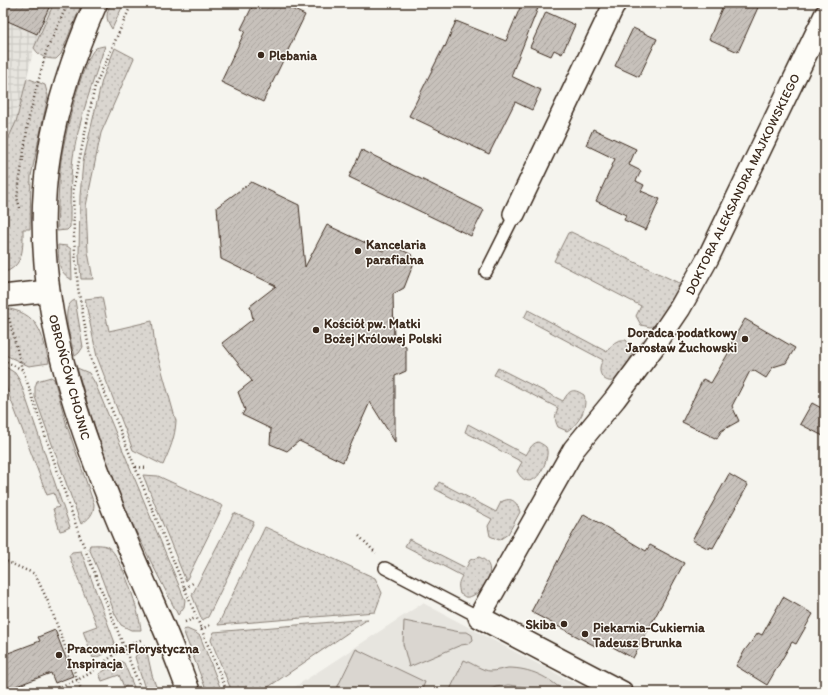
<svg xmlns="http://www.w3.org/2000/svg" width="828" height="695" viewBox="0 0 828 695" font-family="Itim,sans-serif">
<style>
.built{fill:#e7e5df}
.industrial{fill:url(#industrial-grid)}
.grass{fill:url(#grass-dots);stroke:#8a8077}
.green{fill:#dad6d0;stroke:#8a8077}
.building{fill:url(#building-hatch);stroke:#3b2a1e}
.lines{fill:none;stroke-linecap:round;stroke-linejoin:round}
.service-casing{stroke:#3b2a1e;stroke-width:14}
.minor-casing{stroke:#3b2a1e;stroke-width:24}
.tertiary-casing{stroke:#3b2a1e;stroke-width:25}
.path{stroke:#3b2a1e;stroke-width:2.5;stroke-dasharray:1 3;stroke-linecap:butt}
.service{stroke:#fdfcf7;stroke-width:11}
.minor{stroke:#fdfcf7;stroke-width:21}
.tertiary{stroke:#fdfcf7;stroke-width:22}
.poi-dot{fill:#3b2a1e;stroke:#fdfcf7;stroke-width:1.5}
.labels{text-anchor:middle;stroke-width:3;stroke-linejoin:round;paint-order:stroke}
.poi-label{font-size:13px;font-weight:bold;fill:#3b2a1e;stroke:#fdfcf7;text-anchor:start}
.street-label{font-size:13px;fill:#3b2a1e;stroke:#fdfcf7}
</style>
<defs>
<pattern id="industrial-grid" width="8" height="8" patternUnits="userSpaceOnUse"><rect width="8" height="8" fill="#e7e5df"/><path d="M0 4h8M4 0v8" fill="none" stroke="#c7c5bf"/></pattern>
<pattern id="grass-dots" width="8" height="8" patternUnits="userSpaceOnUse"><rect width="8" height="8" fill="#dad6d0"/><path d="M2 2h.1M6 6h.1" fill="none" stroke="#bcb8b2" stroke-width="1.8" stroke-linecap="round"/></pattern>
<pattern id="building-hatch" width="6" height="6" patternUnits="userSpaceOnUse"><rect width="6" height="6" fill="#c7c1bb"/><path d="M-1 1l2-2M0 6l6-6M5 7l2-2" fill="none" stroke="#aca6a0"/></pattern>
</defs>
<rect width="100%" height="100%" fill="#f5f4ee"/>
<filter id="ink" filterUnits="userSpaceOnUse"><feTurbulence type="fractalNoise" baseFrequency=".025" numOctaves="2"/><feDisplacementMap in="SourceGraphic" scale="8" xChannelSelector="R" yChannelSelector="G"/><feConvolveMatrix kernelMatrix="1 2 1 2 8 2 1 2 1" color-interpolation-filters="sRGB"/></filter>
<g filter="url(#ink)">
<path class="built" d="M 423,603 L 591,692 L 287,692 Z"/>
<path class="industrial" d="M 3,3 L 54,3 L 34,48 L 16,122 L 3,150 Z"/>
<path class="grass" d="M 54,3 L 82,3 L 61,54 L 56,59 C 46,59 40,57 34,48 Z
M 111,3 L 124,3 L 112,29 C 105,18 106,14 111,3 Z
M 105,46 C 93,82 79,119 73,157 C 70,180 70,204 70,227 L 67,230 L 57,231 C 58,208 58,184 61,161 C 63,143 83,56 96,48 C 99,47 103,46 105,46 Z
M 115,48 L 134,58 L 101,133 L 86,206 L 88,252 L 93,279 L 81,279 L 79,255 L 80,196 L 83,162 L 102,80 Z
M 27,78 L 45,85 L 48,96 L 31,176 L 30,229 L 23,229 C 23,249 24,266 3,273 L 3,150 L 16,122 Z
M 571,232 L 681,284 L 657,324 L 650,327 L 641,325 L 636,316 L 641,306 L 554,261 L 568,233 Z
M 58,245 L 67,246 L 71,249 L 72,280 C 57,271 59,261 58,245 Z
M 102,297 L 109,331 L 152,321 L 155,346 L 176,421 C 175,438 170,449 163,465 L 133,450 L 97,357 L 85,299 Z
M 75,300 L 83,347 L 79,353 L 75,356 C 72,343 58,306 75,300 Z
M 3,308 C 39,312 42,333 49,363 L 29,366 L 3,354 Z
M 528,310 L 607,352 C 612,344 616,339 626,340 C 629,344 633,349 632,355 C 631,359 621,377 617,379 C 609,385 599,378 600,368 C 600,365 602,362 603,360 L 524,318 Z
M 3,365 L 15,373 L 20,381 L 70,527 L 64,530 L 60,531 L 53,509 L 59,507 L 54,493 L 47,495 L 3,379 Z
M 77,368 L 89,373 L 95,383 L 185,600 L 184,607 L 178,615 C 159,577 139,540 122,501 C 104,458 90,413 77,368 Z
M 498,368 L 563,401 C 569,391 572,387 584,395 C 588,408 579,424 567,431 L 558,427 C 554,419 555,416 558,408 L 494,375 Z
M 51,377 L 54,379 L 67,426 L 94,504 C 94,514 89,519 81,524 L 35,397 L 35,387 L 37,381 Z
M 468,424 L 526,455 C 530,449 531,444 538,442 C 540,443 544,445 546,447 C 552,457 533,500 517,471 L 522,462 L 465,432 Z
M 143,475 L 158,476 L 223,506 L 186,581 Z
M 439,482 L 496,512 L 501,502 C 512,496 517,502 520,512 L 508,534 L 499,540 L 490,536 L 488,526 L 492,519 L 435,489 Z
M 234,513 L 254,522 L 208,617 L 202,620 L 192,595 Z
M 265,527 L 375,578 L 382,593 L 375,612 L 218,625 Z
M 409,539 L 466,568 L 470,560 L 479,557 C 504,566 479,600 465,597 C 465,597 461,594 460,594 C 458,585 458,583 462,576 L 405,546 Z
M 90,545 C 96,545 103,544 108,547 C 122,555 140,615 141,630 L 131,630 L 121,625 L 115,614 L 102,579 L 89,548 Z
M 81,551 L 115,643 C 109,650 103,656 93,658 L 83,631 L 97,626 L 69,556 L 72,552 Z
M 368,619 L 261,692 L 232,692 L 211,640 L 214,632 Z
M 187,629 L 196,633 L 200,636 L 222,692 L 207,692 L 183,630 Z
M 144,645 L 146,648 L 152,675 L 158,692 L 146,692 L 135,657 Z
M 120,661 L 124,663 L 136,692 L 126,692 L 119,675 L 102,681 L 99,674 Z"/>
<path class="green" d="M 404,621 L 460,632 L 467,632 L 472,635 L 473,640 L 468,644 L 461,645 L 409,667 L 403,644 Z
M 356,649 L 425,682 L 421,692 L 335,692 Z
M 464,660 C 471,663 484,671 490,671 C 496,671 502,669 508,668 C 530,668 549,677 564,692 L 537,692 L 527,687 L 508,685 L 496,687 L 483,692 L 449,692 Z"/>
<path class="building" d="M 3,3 L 51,3 L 37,34 L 3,19 Z
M 254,3 L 279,3 L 305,15 L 263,102 L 221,82 L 245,31 L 241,29 Z
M 522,3 L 540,3 L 511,76 L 541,90 L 532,110 L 515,102 L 489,154 L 409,116 L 444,46 L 445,47 L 456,21 L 506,41 Z
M 724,3 L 760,3 L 738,52 L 709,39 Z
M 546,12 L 575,25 L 562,54 L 554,50 L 551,56 L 530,47 Z
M 633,28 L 657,39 L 639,77 L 615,66 Z
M 593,129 L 636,149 L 629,165 L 641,171 L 636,181 L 644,185 L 641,191 L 660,199 L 646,230 L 624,220 L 626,215 L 596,201 L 615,159 L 586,145 Z
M 362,150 L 484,210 L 471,236 L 349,177 Z
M 251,182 L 299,205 L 305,267 L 327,225 L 383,251 L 392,245 L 412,255 L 413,265 L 404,288 L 393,294 L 394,341 L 406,347 L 406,371 L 395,376 L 395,442 L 370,402 L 343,462 L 299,441 L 287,451 L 270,444 L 271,429 L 242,415 L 245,410 L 238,392 L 252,381 L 222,343 L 253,319 L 250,306 L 276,286 L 221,259 L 217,207 Z
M 745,319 L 795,348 L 786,363 L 773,367 L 766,378 L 753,370 L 752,372 L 750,371 L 732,406 L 739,421 L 721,431 L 717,439 L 682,422 L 703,379 L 711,383 L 733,345 L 731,343 Z
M 812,403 L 825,410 L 825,437 L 800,424 Z
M 729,474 L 748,485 L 713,548 L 710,547 L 709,549 L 692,540 Z
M 584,514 L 646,551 L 650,545 L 684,563 L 633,658 L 598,639 L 595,646 L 531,612 L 565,547 Z
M 783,597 L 813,614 L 796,644 L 792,642 L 767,685 L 736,666 L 745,650 L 758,633 L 762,635 Z
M 55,630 L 73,676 L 55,683 L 51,673 L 3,691 L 3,655 L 40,641 L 38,637 Z"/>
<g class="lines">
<defs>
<path id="service" d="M 486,272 L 512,220
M 385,568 L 479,617"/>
<path id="minor" d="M 514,214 L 615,3
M 3,296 L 48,291
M 622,692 L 479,617 L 574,449 L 615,399 L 655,345 L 680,308 L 708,258 L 825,15"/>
<path id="tertiary" d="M 96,3 C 75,51 57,102 49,155 C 22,318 101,482 164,628 C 173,649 181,671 189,692"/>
</defs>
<use href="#service" class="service-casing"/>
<use href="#minor" class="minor-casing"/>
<use href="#tertiary" class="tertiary-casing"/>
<path class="path" d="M 132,3 L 95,86 L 73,189 L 74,239 L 78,288 L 91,359 L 227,692
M 20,208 L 17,198 L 29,117 L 46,52 L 68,3
M 9,318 L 22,369
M 3,360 L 23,370 L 79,534 L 142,692
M 136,467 L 148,468
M 359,536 L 376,553
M 3,560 L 35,574 L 50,606 L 82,692
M 185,588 L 193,583
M 185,622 L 196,618
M 201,629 L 211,625
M 46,692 L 77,680 L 89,674 L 124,647 L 143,639"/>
<use href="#service" class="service"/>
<use href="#minor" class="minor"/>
<use href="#tertiary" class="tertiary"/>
</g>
</g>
<g class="poi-dot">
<circle cx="261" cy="55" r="4"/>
<circle cx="358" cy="251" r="4"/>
<circle cx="316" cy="330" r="4"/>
<circle cx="745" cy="339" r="4"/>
<circle cx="564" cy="624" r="4"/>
<circle cx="585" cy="634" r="4"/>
<circle cx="59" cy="655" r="4"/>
</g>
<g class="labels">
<g class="poi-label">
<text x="269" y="60">Plebania</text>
<text x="366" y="249">Kancelaria<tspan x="366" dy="15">parafialna</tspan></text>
<text x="324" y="328">Kościół pw. Matki<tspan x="324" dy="15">Bożej Królowej Polski</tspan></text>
<text x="737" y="337" text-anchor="end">Doradca podatkowy<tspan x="737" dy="15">Jarosław Żuchowski</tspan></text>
<text x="556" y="629" text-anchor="end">Skiba</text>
<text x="593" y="632">Piekarnia-Cukiernia<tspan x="593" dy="15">Tadeusz Brunka</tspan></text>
<text x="67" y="653">Pracownia Florystyczna<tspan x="67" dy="15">Inspiracja</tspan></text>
</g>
<g class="street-label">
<text transform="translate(742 184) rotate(-64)" y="5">DOKTORA ALEKSANDRA MAJKOWSKIEGO</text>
<text transform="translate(70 377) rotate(75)" y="5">OBROŃCÓW CHOJNIC</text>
</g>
</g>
<rect width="828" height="695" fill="none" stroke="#fdfcf7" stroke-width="16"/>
<rect x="8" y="8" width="812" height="679" fill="none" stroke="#3b2a1e" stroke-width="1.5" filter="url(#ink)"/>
</svg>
